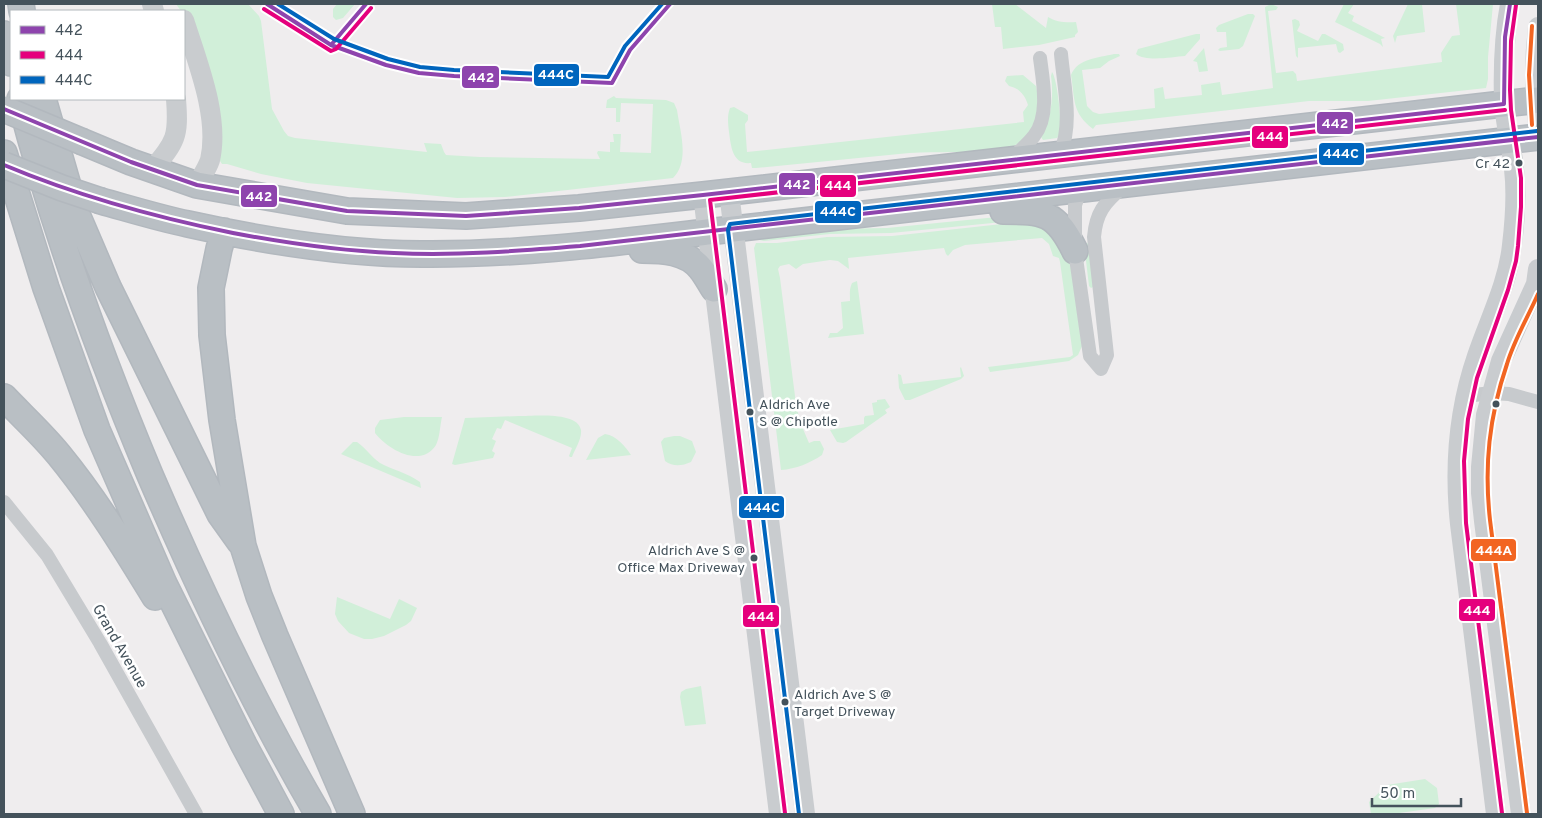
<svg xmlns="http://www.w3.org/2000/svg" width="1542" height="818" viewBox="0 0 1542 818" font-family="Overpass,sans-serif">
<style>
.green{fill:#d1efd9}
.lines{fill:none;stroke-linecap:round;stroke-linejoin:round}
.highway-casing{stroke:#b2b8be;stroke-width:28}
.street{stroke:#c7cacd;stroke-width:14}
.secondary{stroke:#c9cccf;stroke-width:20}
.highway{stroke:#b9bfc4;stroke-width:25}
.highway-bridge-casing{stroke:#b2b8be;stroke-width:28;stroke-linecap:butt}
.highway-bridge{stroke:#b9bfc4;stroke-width:25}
.bus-1-casing{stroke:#fff;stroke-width:8}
.bus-2-casing{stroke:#fff;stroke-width:8}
.bus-3-casing{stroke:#fff;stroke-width:8}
.bus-4-casing{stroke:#fff;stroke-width:8}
.bus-1{stroke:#8e44ad;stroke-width:4}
.bus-2{stroke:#e5007d;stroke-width:4}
.bus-3{stroke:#0065bd;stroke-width:4}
.bus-4{stroke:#f26522;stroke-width:4}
.bus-dot{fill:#44525b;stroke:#fff;stroke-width:2}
.labels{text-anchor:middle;stroke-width:5;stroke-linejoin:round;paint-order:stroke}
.bus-label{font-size:14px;fill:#44525b;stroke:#fff;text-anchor:end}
.street-label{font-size:15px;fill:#44525b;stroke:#fff}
.line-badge{stroke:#fff;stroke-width:2}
.badge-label{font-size:14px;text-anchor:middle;font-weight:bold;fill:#fff}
</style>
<rect width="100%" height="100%" fill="#efedee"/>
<path class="green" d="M 176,4 L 248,4 L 259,16 L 261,21 L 272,109 L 284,131 L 288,136 L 295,138 L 427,152 L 424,143 L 441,144 L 444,152 L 446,155 L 480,157 L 600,159 L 597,153 L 598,151 L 610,152 L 610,142 L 614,142 L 613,134 L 621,134 L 620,152 L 651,153 L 653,104 L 621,103 L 620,122 L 616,122 L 616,108 L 606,108 L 607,100 L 614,96 L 616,98 L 666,100 L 674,103 L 677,110 C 680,131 690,161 673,178 L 505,197 L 457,198 L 307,183 L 261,174 L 227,164 L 222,164 L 220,161 L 216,110 L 181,11 Z
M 337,4 L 355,4 L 343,18 L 336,20 L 333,17 L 333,9 Z
M 992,4 L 1015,4 L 1046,28 L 1048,17 C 1056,22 1067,23 1076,22 L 1078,32 L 1075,35 L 1075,37 L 1039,45 L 1003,49 L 1001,27 L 995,27 Z
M 1271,4 L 1278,7 L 1276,10 L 1268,11 L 1276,73 L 1293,71 L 1296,74 L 1297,81 L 1442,62 L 1441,53 L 1452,36 L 1460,35 L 1456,4 L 1493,4 L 1488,57 L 1488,79 L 1486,88 L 1368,101 L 1309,101 L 1096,125 L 1093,129 C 1072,113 1075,100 1071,75 C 1078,58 1098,58 1114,54 L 1119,54 L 1120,56 L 1109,61 L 1100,68 L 1082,70 L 1087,106 L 1093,112 L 1099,114 L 1155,108 L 1154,89 L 1163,87 L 1165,99 L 1202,95 L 1201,85 L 1220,82 L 1222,95 L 1273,88 L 1265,8 L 1265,7 Z
M 1344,4 L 1354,4 L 1348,13 L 1354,16 L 1352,21 L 1385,38 L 1381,39 L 1383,47 L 1380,44 L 1335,22 Z
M 1408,4 L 1422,4 L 1425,32 L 1397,36 L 1395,43 L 1393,36 Z
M 1248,14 L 1253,14 L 1255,16 L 1243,46 L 1239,49 L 1220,51 L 1218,50 L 1220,48 L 1227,47 L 1226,32 L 1217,32 L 1216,28 L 1219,25 Z
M 1295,19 L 1299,21 L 1300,25 L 1297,31 L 1318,41 L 1322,34 L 1325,34 L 1343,44 L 1344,50 L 1340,53 L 1338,52 L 1336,44 L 1298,48 L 1298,58 L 1296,56 L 1292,20 Z
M 1196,34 L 1200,34 L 1200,39 L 1185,56 C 1172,57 1146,62 1136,54 L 1138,49 Z
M 1204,48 L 1208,71 L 1199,72 L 1197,62 L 1193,61 Z
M 1052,72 C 1057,78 1062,122 1060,131 C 1060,134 1058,136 1057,138 L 1043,140 L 1041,137 C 1051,118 1054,98 1051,76 Z
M 1023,75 L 1036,86 C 1038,95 1039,104 1038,113 C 1037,126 1023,143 1011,147 C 1002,150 993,150 984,151 C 956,153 927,151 899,154 L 756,168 L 752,168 L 751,163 C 732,165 731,146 729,132 C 728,123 727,116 730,108 L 734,107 L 748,115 L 748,120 L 745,124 L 747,152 L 1024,122 L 1023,112 L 1028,105 C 1025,95 1019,88 1009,86 L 1005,81 L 1007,76 Z
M 1020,216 L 1032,219 L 891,233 L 830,234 L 764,241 L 755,239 L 827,229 L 887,228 L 987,218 Z
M 1039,220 L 1069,253 L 1082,346 L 1078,355 L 1069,361 L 990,372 L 988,367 L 1070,357 L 1073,355 L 1060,262 L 1059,258 L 1053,256 L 1049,244 L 1042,238 L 965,245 L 953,250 L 948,256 L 946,254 L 944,248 L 848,258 L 849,269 L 838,261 L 830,260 L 803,264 L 796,269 L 789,264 L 780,266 L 778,269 L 780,278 L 796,404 L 800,422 L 809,443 L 814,441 L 820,441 L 824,449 L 822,455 C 810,463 796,469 781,470 L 754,248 L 756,243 L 777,243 L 827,237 L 892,236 Z
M 1089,243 L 1093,287 L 1091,288 L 1089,286 L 1084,244 Z
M 857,281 L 864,334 L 828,338 L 830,333 L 837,333 L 843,328 L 841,302 L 850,301 C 850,294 849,290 852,283 Z
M 961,367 L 964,376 L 961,379 L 910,400 L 905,400 L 899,388 L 898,374 L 901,375 L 903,384 L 961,377 L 960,368 Z
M 885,399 L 890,407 L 885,410 L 887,413 L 846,442 L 843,443 L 837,442 L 830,430 L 864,424 L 864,418 L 865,416 L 874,415 L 872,403 L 877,402 L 877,400 Z
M 519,416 C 533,416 578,411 581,430 C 582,439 575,449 572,457 L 570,457 L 569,456 L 572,448 L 505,420 L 501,429 L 497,428 L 492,439 L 496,441 L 492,451 L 495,453 L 493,458 L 455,465 L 452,464 L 465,418 Z
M 404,417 L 442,417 C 440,425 440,437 436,445 C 421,469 387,449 375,433 L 375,428 L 380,420 Z
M 605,434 C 617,436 625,446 631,455 L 586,460 L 598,438 Z
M 674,436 L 680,436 L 692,441 L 696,452 L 691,462 C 682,466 673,467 665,461 L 661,442 L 664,438 Z
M 353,442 L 357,442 C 366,448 371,457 380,463 C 393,470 408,473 420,482 L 421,488 L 341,454 Z
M 337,597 L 390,619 L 399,599 L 417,608 L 411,621 L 406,625 L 384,636 L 372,639 L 364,639 L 349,633 L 338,621 L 335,614 Z
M 701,686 L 706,724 L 685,726 L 680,697 L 681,692 L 686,689 Z
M 1425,779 L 1437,788 L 1439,804 L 1435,808 L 1392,814 L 1371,814 L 1369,802 L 1387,785 Z"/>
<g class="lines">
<defs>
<path id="highway" d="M 21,4 L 22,11
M 4,34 L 11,63
M 20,99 C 53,227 99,353 150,475 C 200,591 254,705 318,814
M 43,99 L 75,210 L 108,287 L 220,514 L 240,542
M 83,142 L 131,162 L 197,185 L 347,211 L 466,216 L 579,208 L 703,195 L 1538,100
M 4,153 L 46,288 L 97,430 L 164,584 L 244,745 L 281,814
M 101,201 C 130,209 159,218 188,224 C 265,241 343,254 421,254 C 516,255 612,243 707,232 L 1538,137
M 1003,211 C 1044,211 1056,212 1075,251
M 224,231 L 219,249 L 211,288 L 212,335 L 222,420 L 243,546 L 259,596 L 275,636 L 352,814
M 642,250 C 662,250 687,251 701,269 C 706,275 710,283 714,289
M 4,397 C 22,416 42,434 59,455 C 95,499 125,548 155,597"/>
</defs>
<use href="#highway" class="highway-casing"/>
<path class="street" d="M 1060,154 C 1073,123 1064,87 1061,54
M 1012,159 C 1019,151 1028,144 1034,136 C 1050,116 1043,81 1040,58
M 1080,190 L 1075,205 L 1075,251 L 1090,356 L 1101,369 L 1107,355 L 1094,237 C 1096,213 1104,203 1123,187
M 1465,396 L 1492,393 L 1509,394 L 1538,402
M 4,502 L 47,555 L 100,643 L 196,814"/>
<path class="secondary" d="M 152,4 L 154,11
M 184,20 C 197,61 220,117 210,160 C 207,169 201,177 197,185
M 1538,27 C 1534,60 1534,91 1538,124
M 152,170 C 176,141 179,137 176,99
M 729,192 L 805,814
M 703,195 L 779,814
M 1496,814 L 1460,524 C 1454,467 1458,411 1477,356 C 1489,320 1508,284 1512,245 C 1515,220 1517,194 1514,169 C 1512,147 1505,124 1504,102 C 1503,69 1504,36 1510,4
M 1521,814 L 1484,521 L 1481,493 L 1481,467 L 1486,415 L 1501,361 L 1536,284 L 1538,269"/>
<use href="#highway" class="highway"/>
<defs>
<path id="highway-bridge" d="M 4,109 L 83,142
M 4,165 L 62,188 L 101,201"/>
</defs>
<use href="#highway-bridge" class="highway-bridge-casing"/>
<use href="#highway-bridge" class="highway-bridge"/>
<defs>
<path id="bus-1" d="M 267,4 L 331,45 L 386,65 L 419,73 L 454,76 L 612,83 L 630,50 L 670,4
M 331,45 L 366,4
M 4,109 L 131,162 L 197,185 L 347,211 L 466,216 L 579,208 L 703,195 L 1504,104 L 1505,37 L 1510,4
M 4,165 C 78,196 154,217 233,233 C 286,243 340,251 394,253 C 456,256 518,251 580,246 L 1538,137"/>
<path id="bus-2" d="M 264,9 L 331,51 L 336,49 L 371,8
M 785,813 L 710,200 L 1505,110
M 1502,813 L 1466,523 L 1464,461 L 1468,419 L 1477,378 L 1508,290 L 1516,261 L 1518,246 L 1521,207 L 1521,178 L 1511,110 L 1510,90 L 1511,41 L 1516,5"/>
<path id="bus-3" d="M 278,4 L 334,39 L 388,59 L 420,67 L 454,70 L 608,77 L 625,46 L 662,4
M 799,814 L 728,230 L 730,224 L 1537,131"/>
<path id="bus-4" d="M 1532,26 L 1529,75 L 1532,125
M 1527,813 L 1490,520 C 1484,466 1489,417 1507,364 C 1514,340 1528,317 1538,294"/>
</defs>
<use href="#bus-1" class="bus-1-casing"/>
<use href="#bus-2" class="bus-2-casing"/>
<use href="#bus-3" class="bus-3-casing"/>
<use href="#bus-4" class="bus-4-casing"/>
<use href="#bus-1" class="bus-1"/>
<use href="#bus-2" class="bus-2"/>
<use href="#bus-3" class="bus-3"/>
<use href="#bus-4" class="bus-4"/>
</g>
<g class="bus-dot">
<circle cx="1519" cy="163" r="4.5"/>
<circle cx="1496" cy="404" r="4.5"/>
<circle cx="750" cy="412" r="4.5"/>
<circle cx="754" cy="558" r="4.5"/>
<circle cx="785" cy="702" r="4.5"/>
</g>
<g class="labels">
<g class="bus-label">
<text x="1510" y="168">Cr 42</text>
<text x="759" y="409" text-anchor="start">Aldrich Ave<tspan x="759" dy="17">S @ Chipotle</tspan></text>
<text x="745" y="555">Aldrich Ave S @<tspan x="745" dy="17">Office Max Driveway</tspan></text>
<text x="794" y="699" text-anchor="start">Aldrich Ave S @<tspan x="794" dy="17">Target Driveway</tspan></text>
</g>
<g class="street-label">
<text transform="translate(120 646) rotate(60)" y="5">Grand Avenue</text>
</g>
</g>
<g class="line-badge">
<rect x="533" y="63" width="47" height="24" rx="5" fill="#0065bd"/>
<rect x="461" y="65" width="39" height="24" rx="5" fill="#8e44ad"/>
<rect x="1316" y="111" width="38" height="24" rx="5" fill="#8e44ad"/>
<rect x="1251" y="125" width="38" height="24" rx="5" fill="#e5007d"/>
<rect x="1318" y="142" width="47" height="24" rx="5" fill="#0065bd"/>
<rect x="778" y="172" width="38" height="24" rx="5" fill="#8e44ad"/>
<rect x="819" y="174" width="38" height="24" rx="5" fill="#e5007d"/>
<rect x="240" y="184" width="38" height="24" rx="5" fill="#8e44ad"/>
<rect x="814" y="200" width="48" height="24" rx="5" fill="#0065bd"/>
<rect x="738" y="495" width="47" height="24" rx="5" fill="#0065bd"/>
<rect x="1470" y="538" width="47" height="24" rx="5" fill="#f26522"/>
<rect x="1458" y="598" width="38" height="24" rx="5" fill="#e5007d"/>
<rect x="742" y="604" width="38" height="24" rx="5" fill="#e5007d"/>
</g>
<g class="badge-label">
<text x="556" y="79">444C</text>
<text x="481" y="82">442</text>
<text x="1335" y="128">442</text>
<text x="1270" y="141">444</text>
<text x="1341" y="158">444C</text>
<text x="797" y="189">442</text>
<text x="838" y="190">444</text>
<text x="259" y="201">442</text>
<text x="838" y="216">444C</text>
<text x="762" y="512">444C</text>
<text x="1494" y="555">444A</text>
<text x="1477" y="615">444</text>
<text x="761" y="621">444</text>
</g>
<rect width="1542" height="818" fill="none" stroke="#44525b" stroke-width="10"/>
<rect x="10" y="10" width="175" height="90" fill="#ffffff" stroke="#b4babd"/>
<rect x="20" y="26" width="25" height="8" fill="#8e44ad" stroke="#b4babd"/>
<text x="55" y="35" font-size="15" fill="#44525b">442</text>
<rect x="20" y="51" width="25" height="8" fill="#e5007d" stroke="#b4babd"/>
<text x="55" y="60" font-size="15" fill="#44525b">444</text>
<rect x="20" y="76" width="25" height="8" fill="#0065bd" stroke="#b4babd"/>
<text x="55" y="85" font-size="15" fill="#44525b">444C</text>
<path d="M1372 798v8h89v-8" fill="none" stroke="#44525b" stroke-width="2.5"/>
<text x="1380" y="798" font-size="15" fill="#44525b" stroke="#ffffff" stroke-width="4" paint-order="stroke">50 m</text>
</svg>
